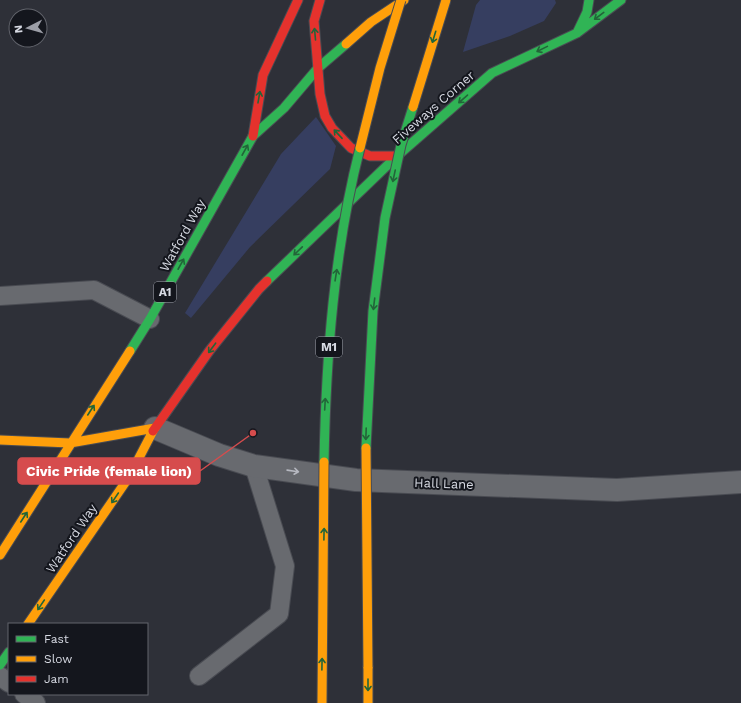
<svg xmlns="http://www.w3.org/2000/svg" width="741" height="703" viewBox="0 0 741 703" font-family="'Work Sans',sans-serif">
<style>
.green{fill:#363e60}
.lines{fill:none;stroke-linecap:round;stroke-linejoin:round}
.lane-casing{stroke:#494b52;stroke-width:20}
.street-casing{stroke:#494b52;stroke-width:24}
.fast-casing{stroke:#494b52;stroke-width:11}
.slow-casing{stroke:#494b52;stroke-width:11}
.jam-casing{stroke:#494b52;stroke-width:11}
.lane{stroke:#686a6f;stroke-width:18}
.street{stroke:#686a6f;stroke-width:22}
.fast{stroke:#30b455;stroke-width:9}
.slow{stroke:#ff9f0a;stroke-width:9}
.jam{stroke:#e5322d;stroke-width:9}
.fast-bridge-casing{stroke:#494b52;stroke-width:11;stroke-linecap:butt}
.slow-bridge-casing{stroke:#494b52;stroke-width:11;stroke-linecap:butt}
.fast-bridge{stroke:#30b455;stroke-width:9}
.slow-bridge{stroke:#ff9f0a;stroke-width:9}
.oneway{stroke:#226539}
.oneway2{stroke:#b6b8c0}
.labels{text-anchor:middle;stroke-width:4;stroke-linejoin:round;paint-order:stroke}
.shield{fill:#14161d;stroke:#9c9fa8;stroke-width:1}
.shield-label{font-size:12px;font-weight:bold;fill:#d7dae3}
.street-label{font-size:13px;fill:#d7dae3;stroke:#14161d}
.leader{fill:none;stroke:#d64c4d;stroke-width:1.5}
.callout-dot{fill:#d64c4d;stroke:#14161d;stroke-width:1.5}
.callout{fill:#d64c4d;stroke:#d64c4d;stroke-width:1.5}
.callout-label{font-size:14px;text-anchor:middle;font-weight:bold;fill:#fff}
</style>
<rect width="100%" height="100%" fill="#2e3038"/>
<path class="green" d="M 480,0 L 555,0 L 556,3 L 544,21 L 510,36 L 463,52 L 476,5 Z
M 316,117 L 336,146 L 330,169 L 250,247 L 191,318 L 185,313 L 281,154 Z"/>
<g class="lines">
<defs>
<path id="lane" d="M 0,296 L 94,290 L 150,319
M 0,676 L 9,683
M 199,676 L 279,614 L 285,566 L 254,466
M 24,694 L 36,703"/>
<path id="street" d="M 155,428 L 219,455 L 254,466 L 356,480 L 617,490 L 741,482"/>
<path id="fast" d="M 577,33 L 587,12 L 589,0
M 267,281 L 397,156 L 492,73 L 577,33 L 621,0
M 130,351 L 150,319 L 253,136 L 284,108 L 318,68 L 346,44
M 0,665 L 9,652"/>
<path id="slow" d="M 346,44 L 371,22 L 404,0
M 0,440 L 70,443
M 70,443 L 155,428
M 0,555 L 130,351
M 28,624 L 129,477 L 153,431
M 368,667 L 368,703"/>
<path id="jam" d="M 320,0 L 314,21 L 320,94 L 325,116 L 332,128 L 351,148 L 370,156 L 397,156
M 253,136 L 263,75 L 298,0
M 153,431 L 210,350 L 259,289 L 267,281"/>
</defs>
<use href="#lane" class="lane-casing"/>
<use href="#street" class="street-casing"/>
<use href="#fast" class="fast-casing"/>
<use href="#slow" class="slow-casing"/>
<use href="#jam" class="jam-casing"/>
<use href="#lane" class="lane"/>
<use href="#street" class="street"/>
<use href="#fast" class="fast"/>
<use href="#slow" class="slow"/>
<use href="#jam" class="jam"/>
<defs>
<path id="fast-bridge" d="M 366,448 L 373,311 L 385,218 L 401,145 L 413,107
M 324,462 C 326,356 334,250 360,148"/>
<path id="slow-bridge" d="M 413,107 L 446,0
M 360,148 L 380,68 L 401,0
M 366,448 L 368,667
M 322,703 L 324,462"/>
</defs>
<use href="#fast-bridge" class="fast-bridge-casing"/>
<use href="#slow-bridge" class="slow-bridge-casing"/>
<use href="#fast-bridge" class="fast-bridge"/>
<use href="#slow-bridge" class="slow-bridge"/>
</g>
<defs><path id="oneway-shaft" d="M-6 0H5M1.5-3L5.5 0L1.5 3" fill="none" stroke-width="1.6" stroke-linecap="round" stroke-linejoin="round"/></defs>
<g class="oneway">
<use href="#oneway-shaft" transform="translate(599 16) rotate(143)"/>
<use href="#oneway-shaft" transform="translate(315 34) rotate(-95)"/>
<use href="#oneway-shaft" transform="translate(434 37) rotate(107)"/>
<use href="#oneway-shaft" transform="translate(542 49) rotate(154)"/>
<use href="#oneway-shaft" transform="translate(259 97) rotate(-80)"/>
<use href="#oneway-shaft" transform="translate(463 99) rotate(139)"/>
<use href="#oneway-shaft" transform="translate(338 134) rotate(-133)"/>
<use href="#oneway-shaft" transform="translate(245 150) rotate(-61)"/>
<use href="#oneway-shaft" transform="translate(394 176) rotate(102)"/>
<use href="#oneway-shaft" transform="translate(298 251) rotate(136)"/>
<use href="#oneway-shaft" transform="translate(181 264) rotate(-61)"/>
<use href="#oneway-shaft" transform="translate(336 275) rotate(-81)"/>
<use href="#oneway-shaft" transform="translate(374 304) rotate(97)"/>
<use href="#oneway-shaft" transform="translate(212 348) rotate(127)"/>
<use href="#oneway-shaft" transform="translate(325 404) rotate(-87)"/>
<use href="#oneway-shaft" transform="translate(91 410) rotate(-57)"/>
<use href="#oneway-shaft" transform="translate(366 434) rotate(92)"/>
<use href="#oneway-shaft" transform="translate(115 498) rotate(124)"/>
<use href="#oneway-shaft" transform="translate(24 517) rotate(-57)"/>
<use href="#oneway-shaft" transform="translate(324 534) rotate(-89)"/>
<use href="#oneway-shaft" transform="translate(41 605) rotate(124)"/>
<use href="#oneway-shaft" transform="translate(322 664) rotate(-89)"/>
<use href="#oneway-shaft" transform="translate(368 685) rotate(90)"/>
</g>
<use class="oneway2" href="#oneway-shaft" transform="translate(293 471) rotate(8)"/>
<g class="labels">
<g class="shield">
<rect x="154" y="282" width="22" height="20" rx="3"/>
<rect x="316" y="337" width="26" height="20" rx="3"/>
</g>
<g class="shield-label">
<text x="165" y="296">A1</text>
<text x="329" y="351">M1</text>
</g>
<g class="street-label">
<text transform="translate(433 107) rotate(-41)" y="5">Fiveways Corner</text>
<text transform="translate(182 235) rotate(-61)" y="5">Watford Way</text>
<text transform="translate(444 483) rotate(2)" y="5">Hall Lane</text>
<text transform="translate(71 538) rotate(-56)" y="5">Watford Way</text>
</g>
</g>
<path class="leader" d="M253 433L200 471"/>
<circle class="callout-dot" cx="253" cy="433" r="4"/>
<rect class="callout" x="18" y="458" width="182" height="26" rx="4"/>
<g class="callout-label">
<text x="109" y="476">Civic Pride (female lion)</text>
</g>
<rect x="8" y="623" width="140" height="72" fill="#14161d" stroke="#62646c"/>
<rect x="16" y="636" width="20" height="6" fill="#30b455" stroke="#62646c"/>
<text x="44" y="643" font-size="12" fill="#d7dae3">Fast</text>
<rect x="16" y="656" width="20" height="6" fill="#ff9f0a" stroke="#62646c"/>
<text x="44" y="663" font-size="12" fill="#d7dae3">Slow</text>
<rect x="16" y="676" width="20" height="6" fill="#e5322d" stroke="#62646c"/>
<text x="44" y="683" font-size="12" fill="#d7dae3">Jam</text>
<g transform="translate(28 28) rotate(264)"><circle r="19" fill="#14161d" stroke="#62646c"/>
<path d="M0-3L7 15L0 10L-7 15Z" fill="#9c9ea7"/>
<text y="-6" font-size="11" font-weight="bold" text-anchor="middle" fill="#d7dae3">N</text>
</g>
</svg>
